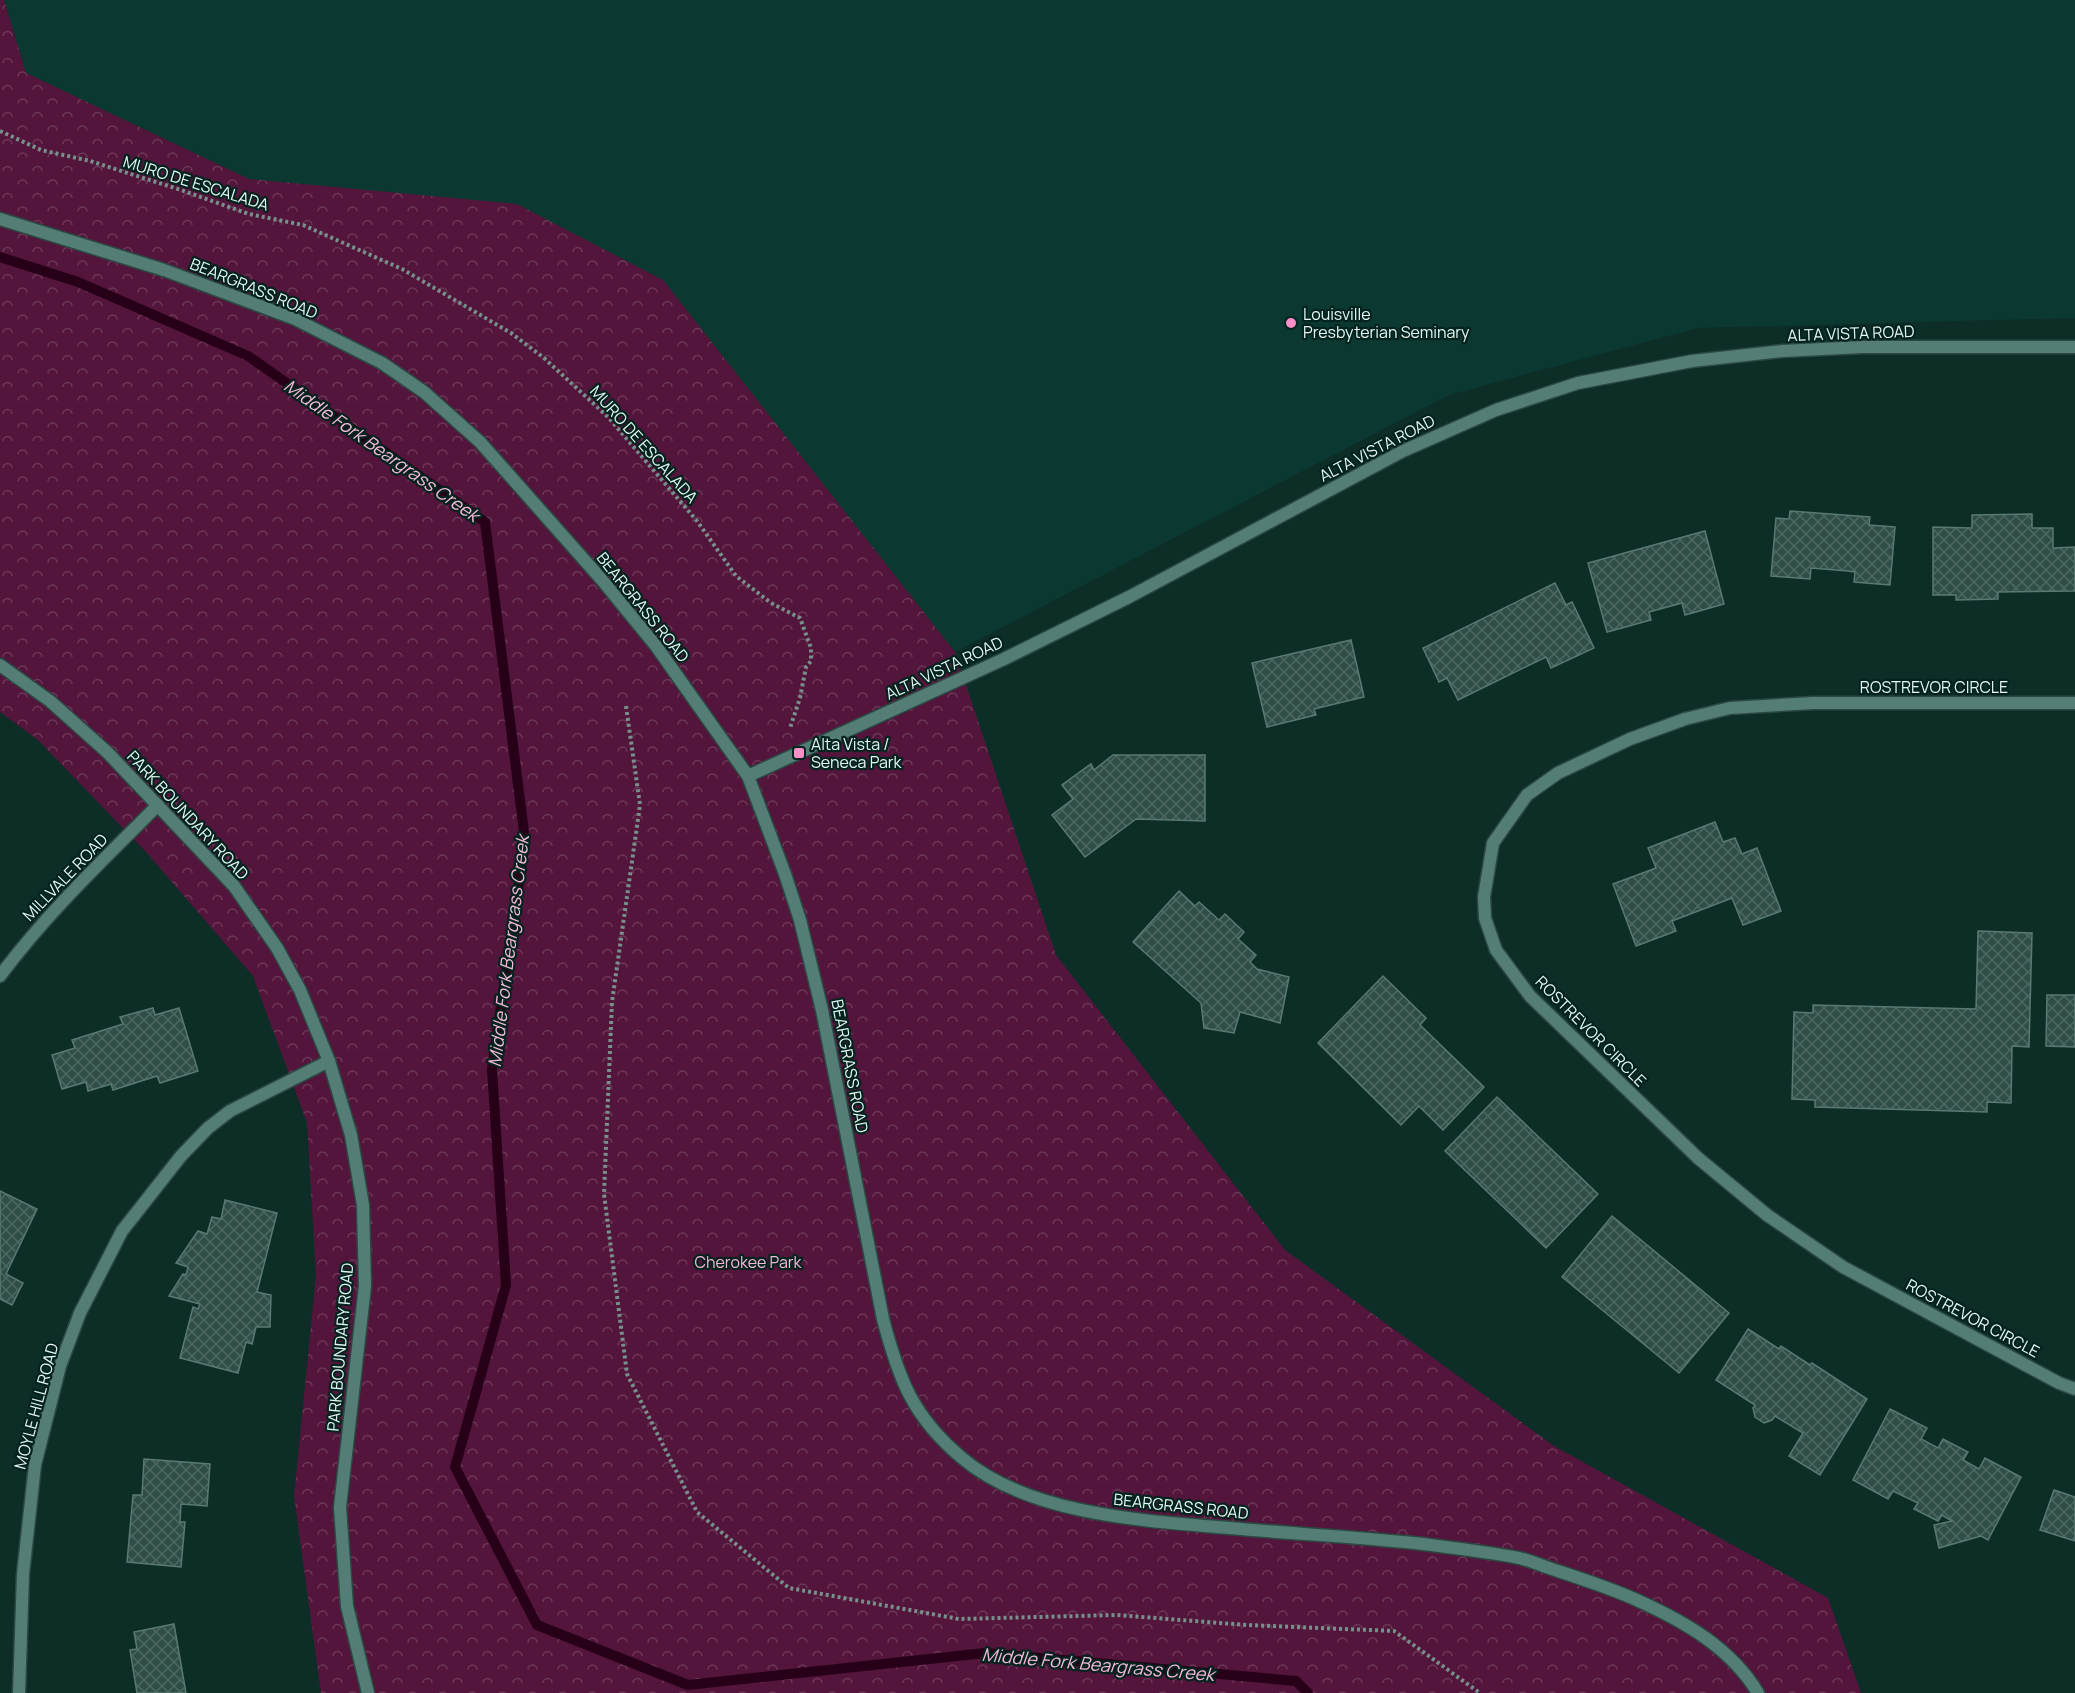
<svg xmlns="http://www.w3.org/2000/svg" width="2075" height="1693" font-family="Manrope,sans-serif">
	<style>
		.built { fill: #0b3831 }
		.park { fill: url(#park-crowns) }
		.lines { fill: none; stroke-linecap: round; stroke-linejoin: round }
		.stream { stroke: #270017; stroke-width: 10 }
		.building { fill: url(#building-cross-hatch); stroke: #597973; stroke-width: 1.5 }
		.street-casing { stroke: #2b4943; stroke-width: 15 }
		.path { stroke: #77908b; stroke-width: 4; stroke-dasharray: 3 3; stroke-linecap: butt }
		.street { stroke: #547d75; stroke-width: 12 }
		.poi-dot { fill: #f98fc9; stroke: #03231e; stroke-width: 2 }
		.labels { text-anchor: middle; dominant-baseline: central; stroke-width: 4.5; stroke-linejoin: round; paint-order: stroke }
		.street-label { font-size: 16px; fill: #e5f6f2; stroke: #03231e }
		.poi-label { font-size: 16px; fill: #e5f6f2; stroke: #03231e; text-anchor: start }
		.park-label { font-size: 16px; fill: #f5b8d7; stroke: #03231e }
		.water-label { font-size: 18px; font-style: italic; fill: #f7b9d9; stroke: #03231e }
	</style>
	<defs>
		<pattern id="park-crowns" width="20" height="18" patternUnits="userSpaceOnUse" patternTransform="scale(1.5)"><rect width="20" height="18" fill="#53153b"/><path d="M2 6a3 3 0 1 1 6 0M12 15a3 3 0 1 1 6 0" fill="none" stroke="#6c3858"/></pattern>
		<pattern id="building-cross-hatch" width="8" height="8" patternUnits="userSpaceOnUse" patternTransform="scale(1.5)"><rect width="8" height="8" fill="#2f4e48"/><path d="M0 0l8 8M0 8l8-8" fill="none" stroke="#4d6863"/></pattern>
	</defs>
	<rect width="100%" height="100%" fill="#0d2d27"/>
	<polygon class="built" points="4,0 2075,0 2075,318 1698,328 1449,395 955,652 896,578 249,179 26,73"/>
	<polygon class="park" points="0,0 4,0 26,73 249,179 517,204 663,280 955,652 1056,955 1285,1250 1554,1446 1828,1598 1861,1693 321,1693 294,1496 316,1275 307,1123 253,976 146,852 38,740 0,712"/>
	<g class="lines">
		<polyline class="stream" points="0,257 78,282 248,356 485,522 525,840 492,1069 506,1285 455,1467 537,1625 688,1685 985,1653 1296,1681 1308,1693"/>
	</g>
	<g class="building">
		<polygon points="1790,511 1870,517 1869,525 1895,527 1890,585 1854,582 1855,572 1848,571 1811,568 1810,579 1771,576 1776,518 1789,519"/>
		<polygon points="2032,514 2032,528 2053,528 2053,548 2075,547 2075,591 1998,592 1998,599 1956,600 1956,595 1933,595 1933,527 1972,528 1972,515"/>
		<polygon points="1705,531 1724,604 1685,615 1682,603 1649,612 1651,620 1607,632 1588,563"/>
		<polygon points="1555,583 1566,605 1572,602 1594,648 1551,668 1546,657 1458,700 1447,678 1439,682 1423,648"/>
		<polygon points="1351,640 1364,697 1314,709 1316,715 1267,727 1252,663"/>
		<polygon points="1113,755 1205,755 1205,821 1136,819 1085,857 1052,815 1073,799 1062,785 1091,764 1094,770"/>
		<polygon points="1715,822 1723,842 1735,838 1742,854 1757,848 1781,911 1743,925 1732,898 1672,921 1676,931 1636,946 1613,884 1656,868 1648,848"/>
		<polygon points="1179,891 1195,906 1199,902 1219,920 1225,914 1244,932 1238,939 1256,955 1250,962 1257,969 1289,977 1280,1023 1240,1012 1234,1033 1204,1028 1201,1003 1133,942"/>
		<polygon points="1978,931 2032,933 2029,1047 2012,1046 2011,1103 1987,1102 1987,1112 1815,1107 1815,1100 1792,1099 1794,1012 1813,1013 1813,1005 1976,1009"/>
		<polygon points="1383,976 1426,1018 1420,1025 1484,1087 1443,1130 1419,1106 1401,1125 1318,1043"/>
		<polygon points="2047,995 2075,995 2075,1047 2046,1046"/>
		<polygon points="153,1008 155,1015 179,1008 198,1071 160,1083 157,1076 113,1090 111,1084 88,1091 86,1082 62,1089 52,1055 75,1048 72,1040 123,1024 120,1017"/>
		<polygon points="1497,1097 1598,1194 1546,1248 1445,1151"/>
		<polygon points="0,1191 37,1209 6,1274 23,1283 12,1305 0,1299"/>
		<polygon points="225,1200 277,1213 257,1292 271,1295 270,1327 256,1327 252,1344 246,1342 238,1373 180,1358 193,1307 198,1309 200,1304 169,1296 183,1274 186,1275 188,1267 176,1263 198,1231 207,1234 212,1217 221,1219"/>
		<polygon points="1612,1216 1729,1313 1679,1373 1562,1277"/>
		<polygon points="1748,1329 1779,1349 1781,1346 1810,1365 1812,1363 1867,1399 1820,1475 1789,1456 1803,1433 1775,1416 1772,1420 1764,1423 1755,1417 1753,1408 1755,1405 1716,1380"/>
		<polygon points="1890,1409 1927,1428 1921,1439 1938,1448 1943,1439 1968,1452 1963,1460 1979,1469 1985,1458 2021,1477 1988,1540 1981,1536 1939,1548 1934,1525 1952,1521 1942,1515 1938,1521 1914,1509 1918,1503 1893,1491 1888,1499 1853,1480"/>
		<polygon points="144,1459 210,1464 207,1506 181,1504 180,1522 185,1522 181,1567 127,1562 133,1495 142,1495"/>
		<polygon points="2054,1490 2075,1497 2075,1541 2040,1530"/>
		<polygon points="174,1624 186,1693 137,1693 130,1650 137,1649 134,1632"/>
	</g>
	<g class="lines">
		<defs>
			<g id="street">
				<path d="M0,219L164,270L295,319L382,363L424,392L480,442L602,580L656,646L748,776L785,874L800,920L822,1010L883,1319C899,1380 913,1417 962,1458C1029,1515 1146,1521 1230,1528C1294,1534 1359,1537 1423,1544C1455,1548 1488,1552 1519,1558C1532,1561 1545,1567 1558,1571C1585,1580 1613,1589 1639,1601C1685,1622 1731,1648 1758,1693"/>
				<polyline points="0,665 50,701 107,752 234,886 277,948 300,990 329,1061 351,1135 363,1205 365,1286 340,1507 347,1606 368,1693"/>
				<polyline points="2075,703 1813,703 1730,708 1685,719 1630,739 1558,773 1527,795 1493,843 1484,897 1485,918 1496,950 1530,996 1698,1158 1767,1215 1843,1267 2059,1383 2075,1389"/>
				<polyline points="748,776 1004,659 1129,597 1403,451 1496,410 1578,383 1692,361 1783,351 1862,347 2075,347"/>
				<path d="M0,976C47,913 103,860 158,805"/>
				<polyline points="19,1693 23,1574 35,1465 60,1366 80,1313 122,1231 181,1156 208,1128 230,1111 329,1061"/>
			</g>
		</defs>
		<use href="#street" class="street-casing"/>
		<g class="path">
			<polyline points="0,131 41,150 90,161 181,190 249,214 303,225 402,269 511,333 544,358 608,417 697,521 736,576 771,603 800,618 811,648 811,661 806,667 800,698 790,728"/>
			<polyline points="626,706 640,805 612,1002 604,1194 627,1374 697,1512 789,1588 959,1619 1117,1615 1246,1625 1394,1631 1480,1693"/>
		</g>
		<use href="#street" class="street"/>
	</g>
	<g class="poi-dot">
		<circle cx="1291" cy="323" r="6"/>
		<rect x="793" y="747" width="12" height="12" rx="3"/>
	</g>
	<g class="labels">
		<g class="street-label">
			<text transform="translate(196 183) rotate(17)">MURO DE ESCALADA</text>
			<text transform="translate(254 288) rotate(22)">BEARGRASS ROAD</text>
			<text transform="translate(1851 333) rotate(-2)">ALTA VISTA ROAD</text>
			<text transform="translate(644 444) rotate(48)">MURO DE ESCALADA</text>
			<text transform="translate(1377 448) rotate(-27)">ALTA VISTA ROAD</text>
			<text transform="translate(643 607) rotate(51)">BEARGRASS ROAD</text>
			<text transform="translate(944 668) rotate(-25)">ALTA VISTA ROAD</text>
			<text x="1934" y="687">ROSTREVOR CIRCLE</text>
			<text transform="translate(188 815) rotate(47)">PARK BOUNDARY ROAD</text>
			<text transform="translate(65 877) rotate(-46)">MILLVALE ROAD</text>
			<text transform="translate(1591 1031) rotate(45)">ROSTREVOR CIRCLE</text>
			<text transform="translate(850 1066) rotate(79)">BEARGRASS ROAD</text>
			<text transform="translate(1973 1318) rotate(28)">ROSTREVOR CIRCLE</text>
			<text transform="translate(340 1347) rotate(-85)">PARK BOUNDARY ROAD</text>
			<text transform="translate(36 1406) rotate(-75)">MOYLE HILL ROAD</text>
			<text transform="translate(1181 1506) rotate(6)">BEARGRASS ROAD</text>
		</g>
		<g class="poi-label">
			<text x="1303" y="314">Louisville<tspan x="1303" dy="18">Presbyterian Seminary</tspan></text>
			<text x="811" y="744">Alta Vista /<tspan x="811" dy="18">Seneca Park</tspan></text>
		</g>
		<g class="park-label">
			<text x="748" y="1262">Cherokee Park</text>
		</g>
		<g class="water-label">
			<text transform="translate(382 450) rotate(35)">Middle Fork Beargrass Creek</text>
			<text transform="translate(508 951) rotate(-83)">Middle Fork Beargrass Creek</text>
			<text transform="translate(1098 1664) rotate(5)">Middle Fork Beargrass Creek</text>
		</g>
	</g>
</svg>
